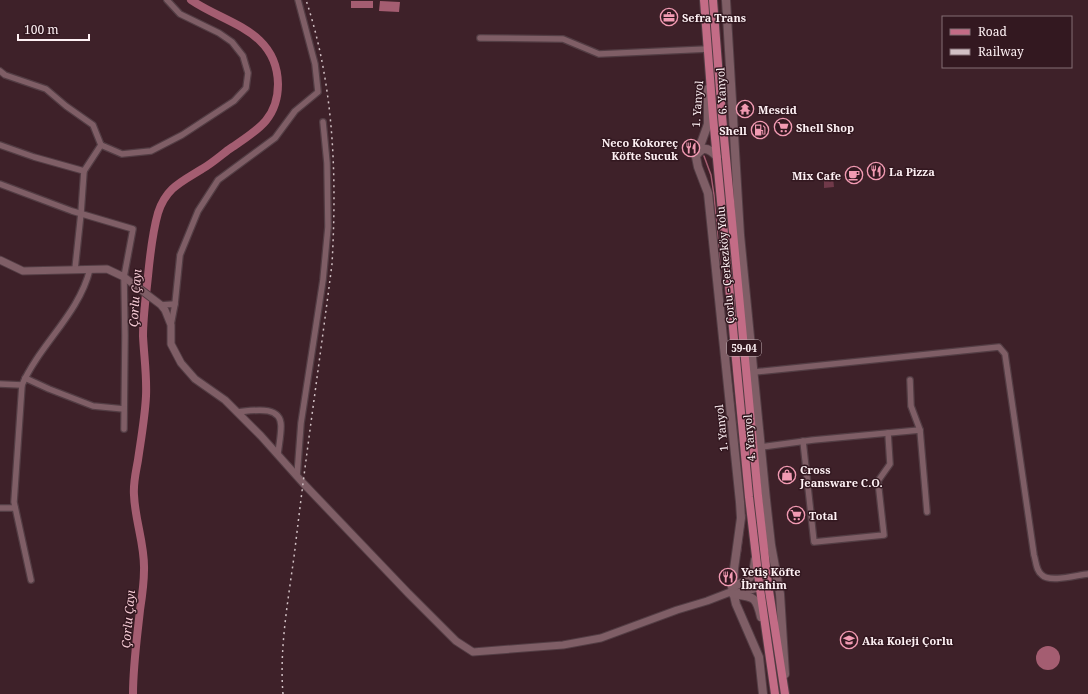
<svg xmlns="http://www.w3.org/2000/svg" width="1088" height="694" font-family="'Noto Serif',serif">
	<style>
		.green { fill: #703949 }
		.water { fill: #a45d71 }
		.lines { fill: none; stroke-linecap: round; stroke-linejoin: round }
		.stream { stroke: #a45d71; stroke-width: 1.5 }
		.river { stroke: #a45d71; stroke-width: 8 }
		.minor-casing { stroke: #533d44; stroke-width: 8 }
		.tertiary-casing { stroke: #533d44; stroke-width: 9 }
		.secondary-casing { stroke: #533d44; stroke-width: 10 }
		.primary-casing { stroke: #533d44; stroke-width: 10 }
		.minor { stroke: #7f5e66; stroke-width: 5.5 }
		.tertiary { stroke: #7f5e66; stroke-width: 7 }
		.secondary { stroke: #7f5e66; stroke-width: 8 }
		.primary { stroke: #c36c86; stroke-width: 8 }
		.rail { stroke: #d1c0c4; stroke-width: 1.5; stroke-dasharray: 2 4; stroke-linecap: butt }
		.labels { text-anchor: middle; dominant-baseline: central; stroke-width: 3; stroke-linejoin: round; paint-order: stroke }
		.shield { fill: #331820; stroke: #c1b0b4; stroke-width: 1 }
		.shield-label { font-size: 10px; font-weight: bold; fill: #fef1f4 }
		.poi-label { font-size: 11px; font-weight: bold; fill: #fef1f4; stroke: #331820; text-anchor: start }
		.street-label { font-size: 11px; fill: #fef1f4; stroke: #331820 }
		.water-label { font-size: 12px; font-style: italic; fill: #f4c9d3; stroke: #331820 }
	</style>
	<rect width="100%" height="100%" fill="#3e2129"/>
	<polygon class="green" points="824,177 833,177 834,187 824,188"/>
	<g class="water">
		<rect x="351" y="1" width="22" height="7"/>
		<polygon points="380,1 400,2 399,12 379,11"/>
		<circle cx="1048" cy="658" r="12"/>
	</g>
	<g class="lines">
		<g class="stream">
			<polyline points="704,156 711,175 714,195 722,289"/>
			<polyline points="731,380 738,444"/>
			<polyline points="740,555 745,515"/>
		</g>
		<path class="river" d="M133,694C133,666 137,638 140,610C142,597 144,584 144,570C145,545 135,521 134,495C133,483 136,472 138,460C141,439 145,417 146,396C147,376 144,356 143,336C143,316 146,296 148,276C150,255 152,234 158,213C166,188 181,182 202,169C211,164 219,157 228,150C254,132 278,121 278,84C277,30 226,24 191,0"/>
		<defs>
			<g id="minor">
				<polyline points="480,38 563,39 599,54 708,49"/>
				<polyline points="0,71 5,75 46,89 66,106 93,125 101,145 84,171 81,213 75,269"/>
				<polyline points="0,145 34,157 84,171"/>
				<polyline points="101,145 122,154 151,151 182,135 234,101 246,88 248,73 243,56 232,42 219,33 180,14 167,0"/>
				<polyline points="0,184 72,211 133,229 124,277 125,336 124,429"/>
				<polyline points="175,304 180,255 198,211 218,180 275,138 295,111 318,92 315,64 298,0"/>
				<polyline points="161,305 175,304 171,325"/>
				<path d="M754,372L999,347L1005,354L1034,555C1036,561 1036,571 1042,575C1050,583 1077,575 1088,574"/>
				<polyline points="25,378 49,389 93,406 124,409"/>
				<polyline points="910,380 911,406 920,430 927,512"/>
				<polyline points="0,384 22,385"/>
				<path d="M237,412C251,411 281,404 281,426C281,435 279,445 278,454"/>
				<polyline points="803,441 814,542 884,535 878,481 890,464 888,433"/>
				<polyline points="761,447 813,440 920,430"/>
				<polyline points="297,476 301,423 323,280 328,227 327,163 323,122"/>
				<polyline points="0,508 15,508"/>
				<path d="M31,580L14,502L22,385C40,344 79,314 90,269"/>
			</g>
			<polyline id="tertiary" points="0,260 23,271 107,269 124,277 161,305 165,310 171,325 171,344 181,363 195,379 225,400 261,436 303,483 408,593 456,641 473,652 563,645 601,638 677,610 707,601 733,591"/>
			<g id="secondary">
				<polyline points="726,0 740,235 766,500 771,545 780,594 785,674"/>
				<polyline points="708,89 708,124 696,157 698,167 708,193 740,502 741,518 734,569 733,591 736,604 759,657 763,694"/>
				<path d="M697,154L703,149C709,148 713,152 717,157"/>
				<path d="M732,587C750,580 753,579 755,560"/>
				<polyline points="738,593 760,587"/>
				<path d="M733,594C754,597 756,596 761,617"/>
			</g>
			<g id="primary">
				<polyline points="704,0 713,117 749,497 759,582 775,694"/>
				<polyline points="713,0 722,116 758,496 768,584 785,694"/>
			</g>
		</defs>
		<use href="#minor" class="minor-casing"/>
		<use href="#tertiary" class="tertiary-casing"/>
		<use href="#secondary" class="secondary-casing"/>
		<use href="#primary" class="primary-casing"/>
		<use href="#minor" class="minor"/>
		<use href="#tertiary" class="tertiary"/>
		<use href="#secondary" class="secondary"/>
		<use href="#primary" class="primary"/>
		<path class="rail" d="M283,694C279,647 289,596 295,549C306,454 320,359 332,264C337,175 334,85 306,0"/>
	</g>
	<defs>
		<symbol id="office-ring" viewBox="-11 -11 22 22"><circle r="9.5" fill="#331820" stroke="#f19ab2" stroke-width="1.5"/><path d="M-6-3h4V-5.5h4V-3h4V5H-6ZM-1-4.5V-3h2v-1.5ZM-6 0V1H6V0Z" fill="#f19ab2"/></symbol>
		<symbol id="temple-ring" viewBox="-11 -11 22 22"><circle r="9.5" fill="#331820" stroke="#f19ab2" stroke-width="1.5"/><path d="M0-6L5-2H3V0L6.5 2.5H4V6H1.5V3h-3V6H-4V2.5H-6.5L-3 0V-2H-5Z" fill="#f19ab2"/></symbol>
		<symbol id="supermarket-ring" viewBox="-11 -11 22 22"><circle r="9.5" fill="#331820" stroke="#f19ab2" stroke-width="1.5"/><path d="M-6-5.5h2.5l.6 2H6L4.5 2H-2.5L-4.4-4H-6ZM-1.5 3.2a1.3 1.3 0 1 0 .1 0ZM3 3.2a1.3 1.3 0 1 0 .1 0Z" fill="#f19ab2"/></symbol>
		<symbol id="fuel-ring" viewBox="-11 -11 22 22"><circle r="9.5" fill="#331820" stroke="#f19ab2" stroke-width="1.5"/><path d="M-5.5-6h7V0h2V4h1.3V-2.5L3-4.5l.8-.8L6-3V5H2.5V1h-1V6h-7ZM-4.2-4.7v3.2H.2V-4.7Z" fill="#f19ab2"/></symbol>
		<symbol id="restaurant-ring" viewBox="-11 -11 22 22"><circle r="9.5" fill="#331820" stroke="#f19ab2" stroke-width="1.5"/><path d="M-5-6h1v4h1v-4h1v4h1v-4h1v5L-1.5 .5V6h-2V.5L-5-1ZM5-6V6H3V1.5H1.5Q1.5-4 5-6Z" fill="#f19ab2"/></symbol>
		<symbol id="cafe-ring" viewBox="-11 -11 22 22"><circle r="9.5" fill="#331820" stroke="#f19ab2" stroke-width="1.5"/><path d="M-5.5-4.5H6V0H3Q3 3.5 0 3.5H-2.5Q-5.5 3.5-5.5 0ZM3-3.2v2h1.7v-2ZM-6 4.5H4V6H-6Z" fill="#f19ab2"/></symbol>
		<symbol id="shop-ring" viewBox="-11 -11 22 22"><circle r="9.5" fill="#331820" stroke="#f19ab2" stroke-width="1.5"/><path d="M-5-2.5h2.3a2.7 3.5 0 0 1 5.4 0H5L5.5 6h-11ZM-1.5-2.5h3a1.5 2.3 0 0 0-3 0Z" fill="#f19ab2"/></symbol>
		<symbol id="school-ring" viewBox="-11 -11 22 22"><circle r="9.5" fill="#331820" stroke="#f19ab2" stroke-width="1.5"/><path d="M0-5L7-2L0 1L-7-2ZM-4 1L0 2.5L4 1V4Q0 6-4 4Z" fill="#f19ab2"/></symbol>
	</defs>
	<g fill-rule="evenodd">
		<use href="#office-ring" x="659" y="7" width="20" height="20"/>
		<use href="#temple-ring" x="735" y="99" width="20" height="20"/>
		<use href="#supermarket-ring" x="773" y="117" width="20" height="20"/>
		<use href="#fuel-ring" x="750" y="120" width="20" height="20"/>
		<use href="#restaurant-ring" x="681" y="138" width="20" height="20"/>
		<use href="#restaurant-ring" x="866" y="161" width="20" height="20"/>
		<use href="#cafe-ring" x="844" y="165" width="20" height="20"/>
		<use href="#shop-ring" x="777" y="465" width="20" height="20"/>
		<use href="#supermarket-ring" x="786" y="505" width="20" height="20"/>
		<use href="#restaurant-ring" x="718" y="567" width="20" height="20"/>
		<use href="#school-ring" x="839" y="630" width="20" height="20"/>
	</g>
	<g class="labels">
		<rect class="shield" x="727" y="340" width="34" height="16" rx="3"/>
		<g class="shield-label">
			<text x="744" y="348">59-04</text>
		</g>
		<g class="poi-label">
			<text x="682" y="17">Sefra Trans</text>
			<text x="758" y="109">Mescid</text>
			<text x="796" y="127">Shell Shop</text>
			<text x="747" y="130" text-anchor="end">Shell</text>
			<text x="678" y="142" text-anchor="end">Neco Kokoreç<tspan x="678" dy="13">Köfte Sucuk</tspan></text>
			<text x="889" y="171">La Pizza</text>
			<text x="841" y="175" text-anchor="end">Mix Cafe</text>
			<text x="800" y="469">Cross<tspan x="800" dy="13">Jeansware C.O.</tspan></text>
			<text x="809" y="515">Total</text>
			<text x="741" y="571">Yetiş Köfte<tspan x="741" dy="13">İbrahim</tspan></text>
			<text x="862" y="640">Aka Koleji Çorlu</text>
		</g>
		<g class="street-label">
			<text transform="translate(721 91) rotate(-93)">6. Yanyol</text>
			<text transform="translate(697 104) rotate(-86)">1. Yanyol</text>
			<text transform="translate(725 265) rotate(-95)">Çorlu - Çerkezköy Yolu</text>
			<text transform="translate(721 428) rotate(-96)">1. Yanyol</text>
			<text transform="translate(749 438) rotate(-95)">4. Yanyol</text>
		</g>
		<g class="water-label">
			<text transform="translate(135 298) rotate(-86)">Çorlu Çayı</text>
			<text transform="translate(128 619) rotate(-85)">Çorlu Çayı</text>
		</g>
	</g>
	<rect x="942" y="16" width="130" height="52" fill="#331820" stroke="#846f75"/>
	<rect x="950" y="29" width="20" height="6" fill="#c36c86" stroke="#846f75"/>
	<text x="978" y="36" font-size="12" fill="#fef1f4">Road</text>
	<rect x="950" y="49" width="20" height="6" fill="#d1c0c4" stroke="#846f75"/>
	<text x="978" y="56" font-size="12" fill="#fef1f4">Railway</text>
	<path d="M18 34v6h71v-6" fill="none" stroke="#fef1f4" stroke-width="2"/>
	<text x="24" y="34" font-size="12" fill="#fef1f4" stroke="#331820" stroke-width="3" paint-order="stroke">100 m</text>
</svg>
